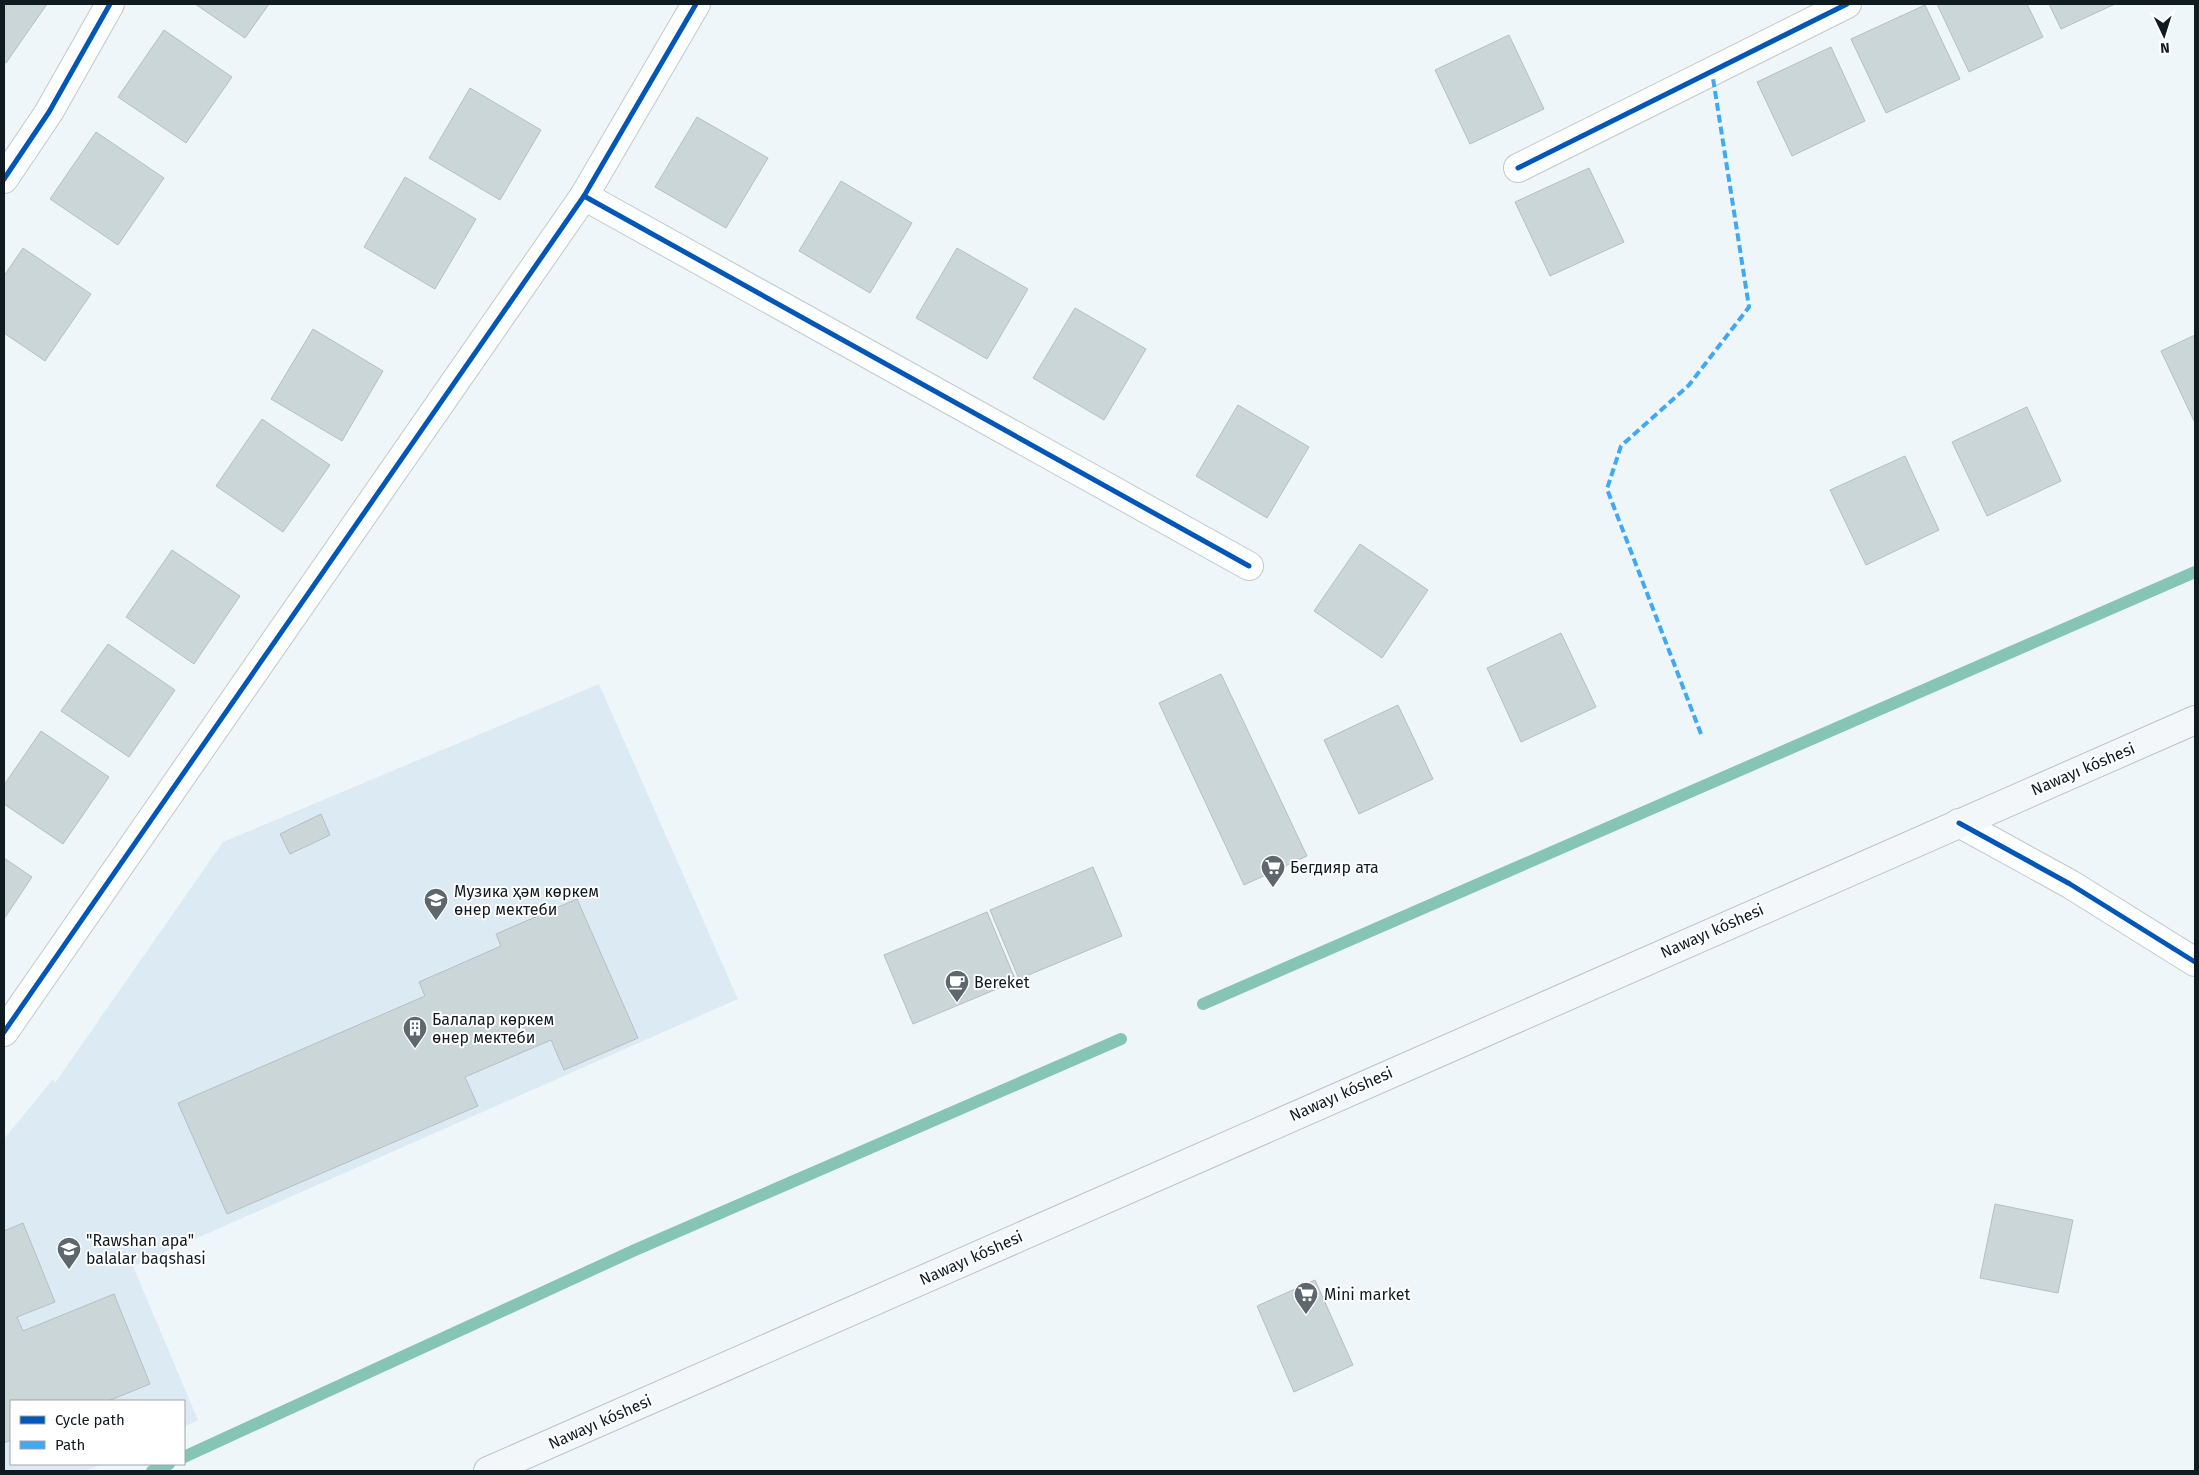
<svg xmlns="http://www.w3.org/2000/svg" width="2199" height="1475" font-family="'Fira Sans',sans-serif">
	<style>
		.built { fill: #dceaf4 }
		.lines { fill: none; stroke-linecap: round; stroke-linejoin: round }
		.stream { stroke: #86c4b6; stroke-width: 12 }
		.building { fill: #cbd6d8; stroke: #b5bfc2 }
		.minor-casing { stroke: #c0c9ce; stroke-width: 30 }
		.major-casing { stroke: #bcc2c9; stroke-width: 30 }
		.minor { stroke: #fdfefe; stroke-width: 28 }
		.major { stroke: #f4f7fa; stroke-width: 28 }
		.quiet { stroke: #3fa9f5; stroke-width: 4; stroke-dasharray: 8 4; stroke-linecap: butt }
		.cycleway-casing { stroke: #fff; stroke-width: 8 }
		.cycleway { stroke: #0057b8; stroke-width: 5 }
		.labels { text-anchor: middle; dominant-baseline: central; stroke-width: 4; stroke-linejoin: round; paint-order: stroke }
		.street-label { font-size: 16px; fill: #101a21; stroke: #fff }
		.poi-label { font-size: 16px; fill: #101a21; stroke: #fff; text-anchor: start }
	</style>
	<rect width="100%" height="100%" fill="#eff6fa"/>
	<polygon class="built" points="599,684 738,999 134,1266 122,1240 198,1420 184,1427 184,1401 11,1401 11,1464 102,1464 85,1471 4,1471 4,1139 53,1079 55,1083 223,842"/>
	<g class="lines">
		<g class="stream">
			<polyline points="1203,1004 2195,572"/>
			<polyline points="184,1457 635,1250 1121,1039"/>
			<polyline points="152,1471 169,1464"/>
		</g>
	</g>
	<g class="building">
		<polygon points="4,4 47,4 6,63 4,62"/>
		<polygon points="195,4 269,4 245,38"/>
		<polygon points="1937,4 2027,4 2043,37 1969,72"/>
		<polygon points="2049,4 2115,4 2061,29"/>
		<polygon points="1925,5 1960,79 1886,113 1851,39"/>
		<polygon points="164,30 232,77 186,143 118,97"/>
		<polygon points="1509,35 1544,109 1470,144 1435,70"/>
		<polygon points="1831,47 1865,121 1792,156 1757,82"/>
		<polygon points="470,88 541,130 500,200 429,158"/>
		<polygon points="697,117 768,158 726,228 655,187"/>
		<polygon points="96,132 164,178 118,245 50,199"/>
		<polygon points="1589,168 1624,242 1550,276 1515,202"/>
		<polygon points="405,177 476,219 435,289 364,247"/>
		<polygon points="841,181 912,223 870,293 799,251"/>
		<polygon points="23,248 91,294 45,361 4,333 4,276"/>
		<polygon points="957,248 1028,289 987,359 916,318"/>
		<polygon points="1075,308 1146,349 1104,420 1033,378"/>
		<polygon points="313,329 383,371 342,441 271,399"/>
		<polygon points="2195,335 2195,423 2161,351"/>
		<polygon points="1238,405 1309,447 1267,518 1196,476"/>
		<polygon points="2027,407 2061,481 1987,516 1952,442"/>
		<polygon points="262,419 330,465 283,532 216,486"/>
		<polygon points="1905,456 1939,530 1866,565 1830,490"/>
		<polygon points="1360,544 1428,590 1382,658 1314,611"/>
		<polygon points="172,550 240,596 194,664 126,617"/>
		<polygon points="1561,633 1596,707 1521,742 1487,668"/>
		<polygon points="108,644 175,690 129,757 61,711"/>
		<polygon points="1221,674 1307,856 1244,885 1159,703"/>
		<polygon points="1398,705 1433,779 1359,814 1324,740"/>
		<polygon points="41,731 109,777 63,844 4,804 4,785"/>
		<polygon points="321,814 330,835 290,854 280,834"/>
		<polygon points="4,858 32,877 4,919"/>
		<polygon points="1093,867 1122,936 1019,979 990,910"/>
		<polygon points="577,899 638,1038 564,1070 551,1040 465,1077 478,1106 227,1214 178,1103 425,996 419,982 501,946 496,934"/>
		<polygon points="987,912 1016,981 913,1024 884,955"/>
		<polygon points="1995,1204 2073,1220 2058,1293 1980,1278"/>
		<polygon points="23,1223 55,1302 17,1317 23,1331 114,1294 150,1384 108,1401 11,1401 11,1440 4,1443 4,1231"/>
		<polygon points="1315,1280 1353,1365 1294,1392 1257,1306"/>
	</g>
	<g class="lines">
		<defs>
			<g id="minor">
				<polyline points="1518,168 1847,4"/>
				<polyline points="4,179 49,112 110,4"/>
				<polyline points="584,196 1249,566"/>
				<polyline points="1959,823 2070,884 2195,962"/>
				<polyline points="4,1032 584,196 696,4"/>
			</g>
			<polyline id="major" points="488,1471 2195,720"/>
		</defs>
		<use href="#minor" class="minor-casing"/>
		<use href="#major" class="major-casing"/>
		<use href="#minor" class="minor"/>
		<use href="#major" class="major"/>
		<polyline class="quiet" points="1701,734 1607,489 1621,446 1689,385 1749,307 1712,72"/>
		<defs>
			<g id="cycleway">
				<polyline points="1518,168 1847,4"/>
				<polyline points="4,179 49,112 110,4"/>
				<polyline points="584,196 1249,566"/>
				<polyline points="1959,823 2070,884 2195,962"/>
				<polyline points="4,1032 584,196 696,4"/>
			</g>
		</defs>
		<use href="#cycleway" class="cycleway-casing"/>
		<use href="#cycleway" class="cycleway"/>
	</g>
	<defs>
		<symbol id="supermarket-pin" viewBox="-11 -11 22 30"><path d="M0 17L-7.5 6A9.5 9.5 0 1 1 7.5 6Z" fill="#5e676d" stroke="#fff"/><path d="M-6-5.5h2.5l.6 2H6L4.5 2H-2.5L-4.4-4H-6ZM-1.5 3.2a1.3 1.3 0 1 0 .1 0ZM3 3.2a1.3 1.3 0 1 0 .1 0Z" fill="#fff"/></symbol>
		<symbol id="school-pin" viewBox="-11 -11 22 30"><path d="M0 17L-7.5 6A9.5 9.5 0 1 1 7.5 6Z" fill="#5e676d" stroke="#fff"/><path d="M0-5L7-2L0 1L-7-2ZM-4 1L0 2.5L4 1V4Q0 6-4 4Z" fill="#fff"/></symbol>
		<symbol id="cafe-pin" viewBox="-11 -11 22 30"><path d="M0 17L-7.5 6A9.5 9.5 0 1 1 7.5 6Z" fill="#5e676d" stroke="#fff"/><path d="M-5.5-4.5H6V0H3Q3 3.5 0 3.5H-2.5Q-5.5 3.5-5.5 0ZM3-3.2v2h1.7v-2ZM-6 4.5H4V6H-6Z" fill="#fff"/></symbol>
		<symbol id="building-pin" viewBox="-11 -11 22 30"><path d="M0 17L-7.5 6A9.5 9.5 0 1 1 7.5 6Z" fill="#5e676d" stroke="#fff"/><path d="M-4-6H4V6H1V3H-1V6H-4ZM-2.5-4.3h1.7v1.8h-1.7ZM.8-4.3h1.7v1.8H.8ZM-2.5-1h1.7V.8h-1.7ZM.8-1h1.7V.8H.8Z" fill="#fff"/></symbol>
	</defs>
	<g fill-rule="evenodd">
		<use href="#supermarket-pin" x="1259" y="853" width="28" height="38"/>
		<use href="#school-pin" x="422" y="886" width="28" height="38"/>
		<use href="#cafe-pin" x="943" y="968" width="28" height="38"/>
		<use href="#building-pin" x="401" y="1014" width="28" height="38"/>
		<use href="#school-pin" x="55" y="1235" width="28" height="38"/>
		<use href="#supermarket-pin" x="1292" y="1280" width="28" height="38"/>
	</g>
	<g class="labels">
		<g class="street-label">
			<text transform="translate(2083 769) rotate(-23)">Nawayı kóshesi</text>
			<text transform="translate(1712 931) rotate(-24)">Nawayı kóshesi</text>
			<text transform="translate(1341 1094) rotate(-24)">Nawayı kóshesi</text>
			<text transform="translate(971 1258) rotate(-24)">Nawayı kóshesi</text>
			<text transform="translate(600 1422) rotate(-24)">Nawayı kóshesi</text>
		</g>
		<g class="poi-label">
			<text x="1290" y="867">Бегдияр ата</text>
			<text x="454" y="891">Музика ҳәм көркем<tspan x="454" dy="18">өнер мектеби</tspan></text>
			<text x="974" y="982">Bereket</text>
			<text x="432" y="1019">Балалар көркем<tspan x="432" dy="18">өнер мектеби</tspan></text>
			<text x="86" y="1240">"Rawshan apa"<tspan x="86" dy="18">balalar baqshasi</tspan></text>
			<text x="1324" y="1294">Mini market</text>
		</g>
	</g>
	<rect width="2199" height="1475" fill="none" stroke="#101a21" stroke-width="10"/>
	<rect x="10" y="1400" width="175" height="65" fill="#ffffff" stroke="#9fa3a6"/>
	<rect x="20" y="1416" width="25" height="8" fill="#0057b8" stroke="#9fa3a6"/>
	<text x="55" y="1425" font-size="15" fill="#101a21">Cycle path</text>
	<rect x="20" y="1441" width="25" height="8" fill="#3fa9f5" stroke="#9fa3a6"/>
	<text x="55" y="1450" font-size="15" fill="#101a21">Path</text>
	<g transform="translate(2164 35) rotate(176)" stroke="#ffffff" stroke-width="4" paint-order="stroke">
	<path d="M0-4L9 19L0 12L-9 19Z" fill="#101a21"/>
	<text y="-8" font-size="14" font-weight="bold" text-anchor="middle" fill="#101a21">N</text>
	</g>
</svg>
